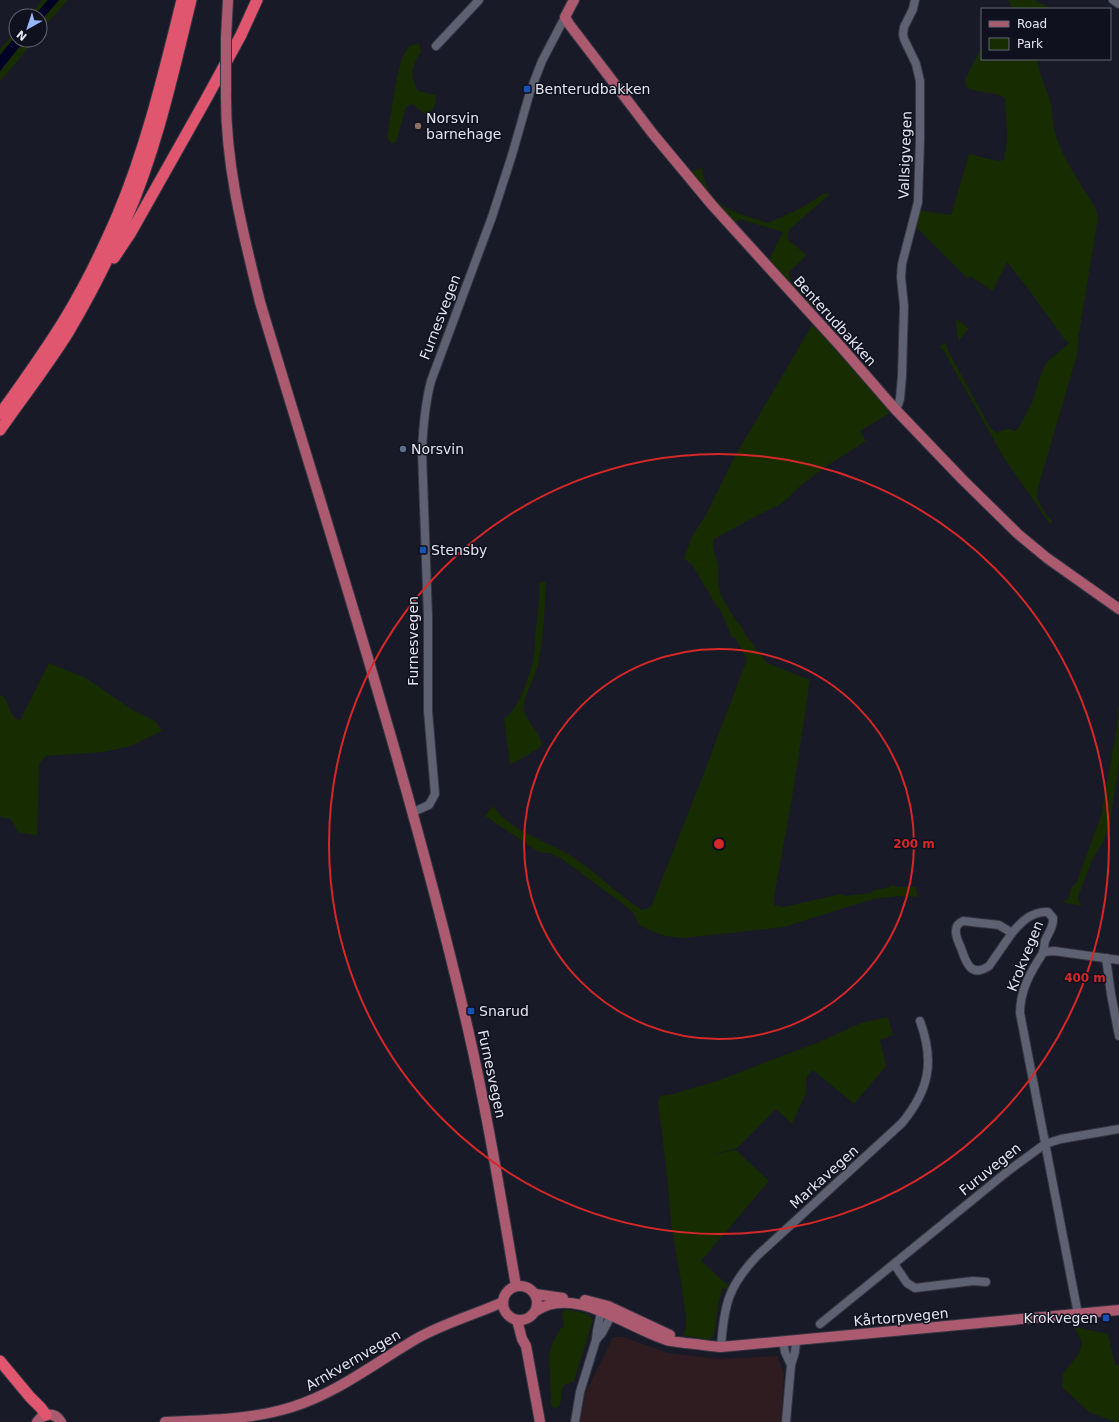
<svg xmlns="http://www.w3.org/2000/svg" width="1119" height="1422" font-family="'DejaVu Sans',sans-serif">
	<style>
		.commercial { fill: #2f1c21 }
		.green { fill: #172c00 }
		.water { fill: #000125 }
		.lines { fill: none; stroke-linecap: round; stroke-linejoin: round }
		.minor-casing { stroke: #353641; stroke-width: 10 }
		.major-casing { stroke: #353641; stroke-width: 12 }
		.highway-casing { stroke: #353641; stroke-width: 13 }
		.minor { stroke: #5d6172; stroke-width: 8 }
		.major { stroke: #ab5a70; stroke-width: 10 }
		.highway { stroke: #df566e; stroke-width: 11 }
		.major-bridge-casing { stroke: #353641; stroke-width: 12; stroke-linecap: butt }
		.major-bridge { stroke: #ab5a70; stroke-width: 10 }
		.ring { fill: none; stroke: #d62828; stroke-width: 2 }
		.transit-dot { fill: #1a4fb4; stroke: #0f111e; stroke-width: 1.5 }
		.education-dot { fill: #8d6e63; stroke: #0f111e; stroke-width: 1.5 }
		.service-dot { fill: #5c6f8a; stroke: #0f111e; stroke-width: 1.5 }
		.labels { text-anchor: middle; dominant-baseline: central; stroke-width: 3; stroke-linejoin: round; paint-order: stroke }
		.poi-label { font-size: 14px; fill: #e4e6f0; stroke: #0f111e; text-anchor: start }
		.street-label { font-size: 14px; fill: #e4e6f0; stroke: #0f111e }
		.centre { fill: #d62828; stroke: #0f111e; stroke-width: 2 }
		.ring-label { font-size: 12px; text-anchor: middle; font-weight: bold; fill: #d62828; stroke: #0f111e; stroke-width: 3; stroke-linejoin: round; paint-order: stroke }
	</style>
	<rect width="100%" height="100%" fill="#181a28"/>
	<polygon class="commercial" points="613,1337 623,1337 668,1353 718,1359 778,1356 784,1376 781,1422 580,1422 585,1394"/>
	<g class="green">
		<polygon points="42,0 68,0 40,31 40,16 29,16"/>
		<polygon points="1008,0 1034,0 1050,8 1013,9"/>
		<polygon points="16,31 16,40 34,40 16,63 0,81 0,49"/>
		<path d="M419,43L421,52C412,67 409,74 418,91L436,95C437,104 434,111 425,114L412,104L406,107L396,142L392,144L387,138L397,76L402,58L409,46Z"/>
		<path d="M982,48V59H1037C1039,74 1045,86 1050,100C1053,111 1052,123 1055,133C1064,162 1081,183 1096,209L1098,218L1078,340L1077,355L1038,488L1037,498L1045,513L1053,522L1050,524L1004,458L951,364L944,351L939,347L946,343L948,351L991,429L997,433C1004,430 1007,427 1015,431L1018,429L1032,403L1042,371L1047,362L1069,343L1065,340L1029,290L1007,262L993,291L970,276L968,279L914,225L917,210L951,215L969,154L998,161L1004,160L1007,138L1005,98C993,90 977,94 966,87L965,80L980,50Z"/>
		<path d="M702,168C707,208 735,212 768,223L799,209L823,194L827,193L829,195L791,228L788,233V240L807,255L789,272L791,282L814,307L811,310L767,263L783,232L739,219L733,226L689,172Z"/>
		<polygon points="956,319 969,328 959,341 957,334"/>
		<path d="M812,325L824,337L888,409V414L860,431L866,441L825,467L799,487L786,500L777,506L762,513L714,539C711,548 716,555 718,564C719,569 717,575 718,580C718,587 720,593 723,599L735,619L743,629L745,634L767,663L810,680L792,799L774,897V905L784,907L841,894L846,896L871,893C875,889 878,889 883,889C886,889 890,886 892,885L898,887H915L918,897L898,896L873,899L784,927L683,938L665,936L649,930L638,924L635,915L628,908L562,859L550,853L539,852L485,816L493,806C512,833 550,841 576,859C599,875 619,895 642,910L651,907L702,778L747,659L735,638L732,637L720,609L717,607L691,563H689L684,558L692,536L706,515L735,456Z"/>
		<path d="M539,582H546C545,610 543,639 538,665C535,678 524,695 524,706C523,719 540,731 542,744L539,748L510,765L504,719C518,710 530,676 533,659C535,649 535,639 536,628C538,613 540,598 539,582Z"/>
		<polygon points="49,663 86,678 131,709 155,721 162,731 131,746 103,752 46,756 39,764 37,836 18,832 11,819 3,818 0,816 0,695 4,697 14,718 20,720"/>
		<polygon points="1118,706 1119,707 1119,763 1109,829 1102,844 1092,860 1078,897 1078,900 1082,906 1061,902 1068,900 1071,888 1076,883 1101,816 1115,738 1118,716"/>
		<polygon points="888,1017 893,1035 880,1040 886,1066 854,1104 813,1070 806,1078 806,1093 792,1124 776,1109 736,1149 704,1156 736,1150 769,1181 701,1261 730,1287 727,1290 723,1287 718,1305 715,1331 712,1338 709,1340 683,1335 686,1328 686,1318 680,1275 671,1224 668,1184 658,1102 660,1096 673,1094 717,1081 819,1042 861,1023"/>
		<path d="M565,1309L588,1314L593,1320L574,1381C572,1382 568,1383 565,1385C558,1392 565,1404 556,1409L553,1407L551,1405L549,1356L553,1341L561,1328L564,1327L562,1313Z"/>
		<polygon points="1074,1327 1108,1334 1115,1365 1119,1365 1119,1422 1115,1422 1089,1412 1062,1387 1063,1374 1080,1352 1082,1342"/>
	</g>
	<g class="water">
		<polygon points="48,0 59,0 40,22 40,16 34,16"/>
		<polygon points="16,36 16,40 25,40 0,71 0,55"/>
	</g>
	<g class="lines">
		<defs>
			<g id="minor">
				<polyline points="1113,0 1119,4"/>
				<polyline points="436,46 479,0"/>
				<polyline points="895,409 898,405 900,399 902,376 904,306 901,277 902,264 918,202 920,140 920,81 916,64 904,39 903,34 904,27 913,9 915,0"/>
				<path d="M413,812L429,805L435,794L428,711V617L422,452C423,427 425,404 431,381L492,217L512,155L530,92L542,61L565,17"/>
				<path d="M963,921L999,925L1012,933L989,966C971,978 966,963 961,948C959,943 955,936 956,930C956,925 959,923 963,921Z"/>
				<path d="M1012,933C1021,922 1032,911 1048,912L1053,918C1054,927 1048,933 1045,941C1044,945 1044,950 1043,953C1031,971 1020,990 1020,1013L1078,1314"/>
				<polyline points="1043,952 1054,951 1119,960"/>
				<polyline points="1106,958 1111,994 1119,1036"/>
				<polyline points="894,1264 907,1283 915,1288 973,1281 986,1282"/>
				<polyline points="820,1324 1008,1171 1045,1144 1061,1139 1119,1129"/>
				<polyline points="596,1340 602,1333 611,1316"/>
				<polyline points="783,1341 785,1352 791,1365"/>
				<path d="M721,1347C724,1305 728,1286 758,1255L902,1123C929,1090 935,1062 920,1021"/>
				<polyline points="575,1422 580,1392 596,1340 597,1331 601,1312"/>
				<polyline points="786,1422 791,1365 795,1352 796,1340"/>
			</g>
			<g id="major">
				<polyline points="574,0 565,17 569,24 653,134 712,205 842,348 895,409 963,480 1018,534 1047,558 1119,609"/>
				<polyline points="226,38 228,0"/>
				<path d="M226,92C225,164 243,233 260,302C332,542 410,781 467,1025C487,1111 501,1199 516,1286"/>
				<circle cx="520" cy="1303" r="17"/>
				<polyline points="535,1294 563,1298"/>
				<polyline points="585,1300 608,1306 670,1335"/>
				<path d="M536,1311C575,1284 630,1330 670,1341C674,1342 680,1342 685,1343C697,1344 709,1346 721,1347L1119,1310"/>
				<polyline points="517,1320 522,1339 526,1346 540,1422"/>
				<path d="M37,1422C44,1412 55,1412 61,1422"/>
				<path d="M165,1422C207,1420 251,1420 292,1407C337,1393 375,1363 416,1339C444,1323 474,1315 503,1302"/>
			</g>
			<g id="highway">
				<polyline points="114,258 130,234 205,101 241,35 257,0"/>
				<path d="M0,414C23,382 46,350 66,317C86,284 103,249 118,214C147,145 164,72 182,0"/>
				<path d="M0,430C23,397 48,365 69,331C91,294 110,256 127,217C157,148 173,73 191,0"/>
				<polyline points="0,1361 30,1397 41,1408 46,1415"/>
			</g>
		</defs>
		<use href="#minor" class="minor-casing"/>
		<use href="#major" class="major-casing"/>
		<use href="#highway" class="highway-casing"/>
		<use href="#minor" class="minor"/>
		<use href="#major" class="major"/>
		<use href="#highway" class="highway"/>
		<defs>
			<polyline id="major-bridge" points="226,92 226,38"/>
		</defs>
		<use href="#major-bridge" class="major-bridge-casing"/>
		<use href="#major-bridge" class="major-bridge"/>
	</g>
	<g class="ring">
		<circle cx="719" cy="844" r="195"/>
		<circle cx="719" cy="844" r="390"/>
	</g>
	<g class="transit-dot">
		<rect x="523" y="85" width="8" height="8" rx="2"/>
		<rect x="419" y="546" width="8" height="8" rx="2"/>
		<rect x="467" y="1007" width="8" height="8" rx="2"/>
		<rect x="1102" y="1314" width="8" height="8" rx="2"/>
	</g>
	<circle class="education-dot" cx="418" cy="126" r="4"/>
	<circle class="service-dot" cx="403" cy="449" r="4"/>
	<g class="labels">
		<g class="poi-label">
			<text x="535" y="89">Benterudbakken</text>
			<text x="426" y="118">Norsvin<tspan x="426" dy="16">barnehage</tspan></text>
			<text x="411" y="449">Norsvin</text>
			<text x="431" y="550">Stensby</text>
			<text x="479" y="1011">Snarud</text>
			<text x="1098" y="1318" text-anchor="end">Krokvegen</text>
		</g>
		<g class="street-label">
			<text transform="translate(905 155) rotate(-88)">Vallsigvegen</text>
			<text transform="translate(440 317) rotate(-69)">Furnesvegen</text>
			<text transform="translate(835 321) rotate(48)">Benterudbakken</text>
			<text transform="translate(413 641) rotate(-90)">Furnesvegen</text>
			<text transform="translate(1025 956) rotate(-68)">Krokvegen</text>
			<text transform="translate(492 1074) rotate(78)">Furnesvegen</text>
			<text transform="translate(990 1169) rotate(-39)">Furuvegen</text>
			<text transform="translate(824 1177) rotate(-42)">Markavegen</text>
			<text transform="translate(901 1317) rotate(-5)">Kårtorpvegen</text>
			<text transform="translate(353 1360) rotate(-30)">Arnkvernvegen</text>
		</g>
	</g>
	<circle cx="719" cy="844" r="6" class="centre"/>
	<g class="ring-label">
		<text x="914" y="848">200 m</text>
		<text x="1085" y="982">400 m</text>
	</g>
	<rect x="981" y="8" width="130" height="52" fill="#0f111e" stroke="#646672"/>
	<rect x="989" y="21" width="20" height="6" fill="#ab5a70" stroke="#646672"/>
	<text x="1017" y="28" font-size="12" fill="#e4e6f0">Road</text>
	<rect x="989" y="38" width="20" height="12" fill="#172c00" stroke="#646672"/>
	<text x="1017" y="48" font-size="12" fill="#e4e6f0">Park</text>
	<g transform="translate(28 28) rotate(219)"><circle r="19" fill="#0f111e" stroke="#646672"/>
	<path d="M0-3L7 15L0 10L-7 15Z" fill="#97b6fd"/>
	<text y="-6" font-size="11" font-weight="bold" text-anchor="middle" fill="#e4e6f0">N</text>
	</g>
</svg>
